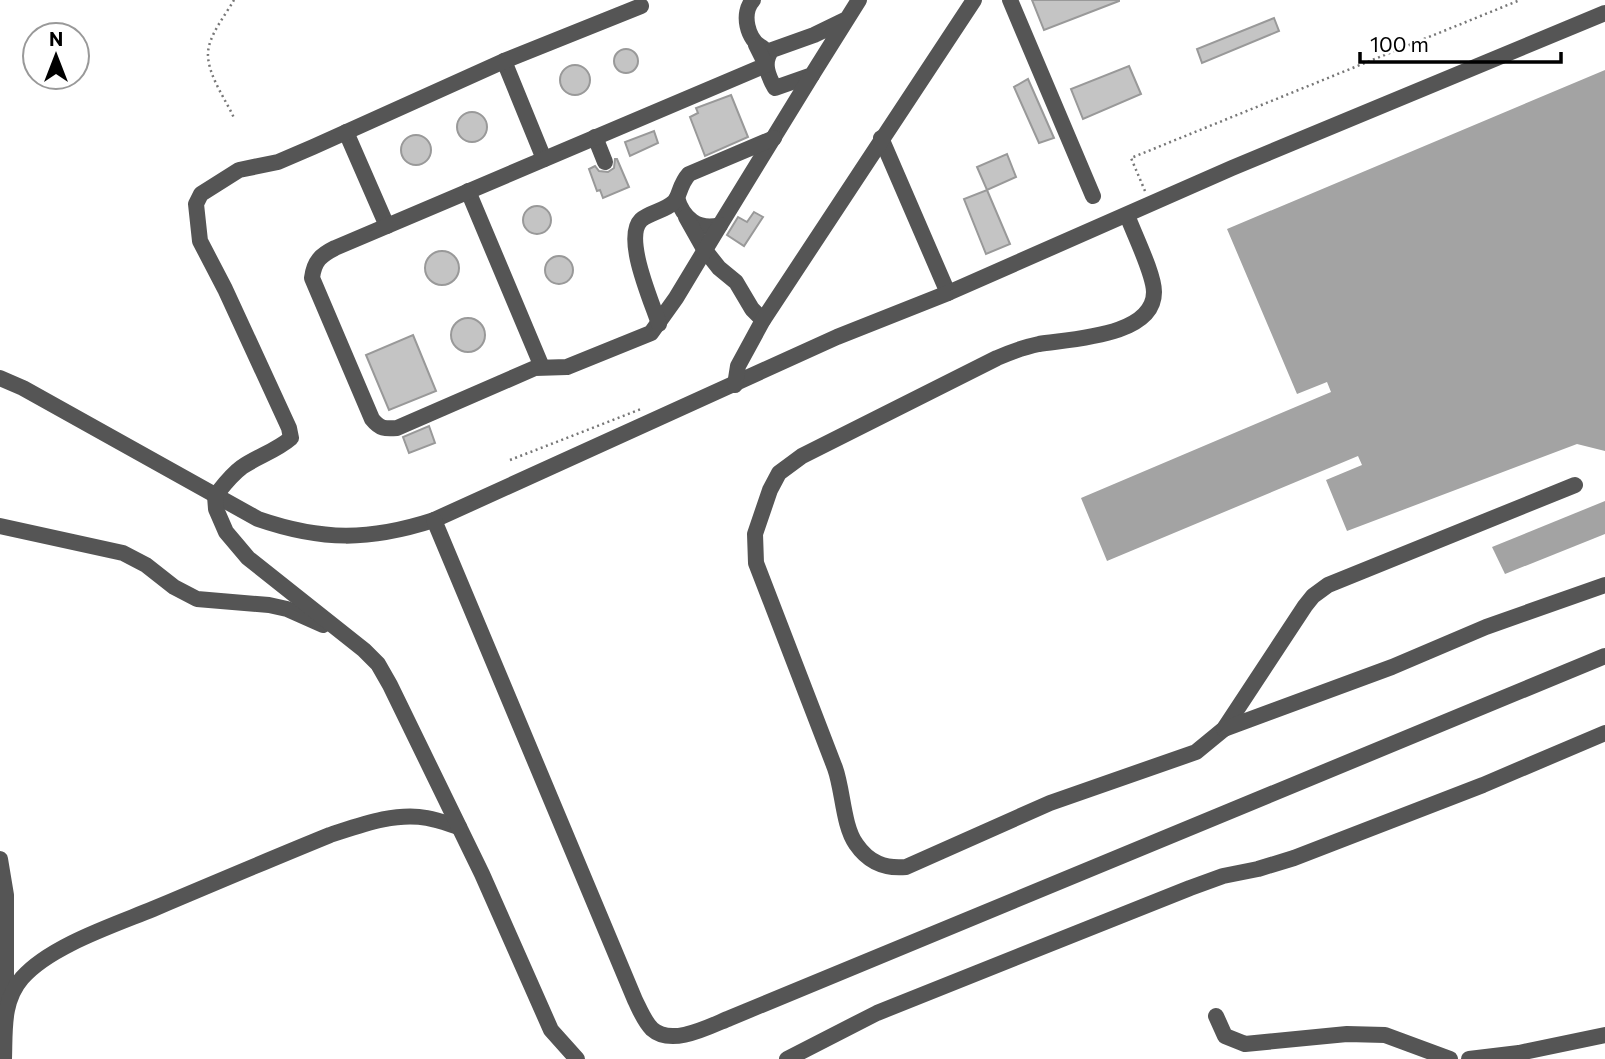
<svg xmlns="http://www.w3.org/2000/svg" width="1605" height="1059" font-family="Commissioner,sans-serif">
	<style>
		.water { fill: #a3a3a3 }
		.building { fill: #c4c4c4; stroke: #999; stroke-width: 2 }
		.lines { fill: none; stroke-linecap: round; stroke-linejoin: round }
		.path { stroke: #777; stroke-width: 2.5; stroke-dasharray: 2 3.5; stroke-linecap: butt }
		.minor { stroke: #555; stroke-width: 16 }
	</style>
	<rect width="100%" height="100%" fill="#fff"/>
	<g class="water">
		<polygon points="1605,70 1605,451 1577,444 1347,531 1326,480 1362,465 1358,456 1107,561 1081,498 1331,392 1327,382 1297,394 1227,229"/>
		<polygon points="1605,501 1605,534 1505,574 1492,547"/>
	</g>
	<g class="building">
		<polygon points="1032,0 1119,0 1119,1 1044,30"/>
		<polygon points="1274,18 1279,31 1202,63 1197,49"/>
		<circle cx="626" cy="61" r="12"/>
		<circle cx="575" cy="80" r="15"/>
		<polygon points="1129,66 1141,94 1083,119 1071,89"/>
		<polygon points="1028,79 1054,138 1039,143 1014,87"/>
		<polygon points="731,95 748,137 705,156 690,117 698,113 696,108"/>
		<circle cx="472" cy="127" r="15"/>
		<polygon points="654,131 658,143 630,156 625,142"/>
		<circle cx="416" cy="150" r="15"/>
		<polygon points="1007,154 1016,177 987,190 977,167"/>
		<polygon points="615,159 617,159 629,187 603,198 600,190 597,191 589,169 595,166 599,171 608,172 614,168"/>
		<polygon points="987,190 1010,244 986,254 964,199"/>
		<circle cx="537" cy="220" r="14"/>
		<polygon points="754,212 763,217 744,246 727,235 738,217 747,222"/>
		<circle cx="442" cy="268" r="17"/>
		<circle cx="559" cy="270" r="14"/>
		<circle cx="468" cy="335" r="17"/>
		<polygon points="413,335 436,391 389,410 366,355"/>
		<polygon points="429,426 435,443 409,453 403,437"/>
	</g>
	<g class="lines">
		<g class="path">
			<path d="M234,0C225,16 207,37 208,56C209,77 226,100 234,118"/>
			<polyline points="1145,191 1131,158 1520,0"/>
			<polyline points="510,460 641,409"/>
		</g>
		<g class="minor">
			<path d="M753,0C741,13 747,40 763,48"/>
			<polyline points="1010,0 1093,196"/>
			<path d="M847,19L814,35L772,50C762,62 768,76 775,88L812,75L859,0"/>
			<polyline points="504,61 544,159"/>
			<polyline points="346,132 387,226"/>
			<polyline points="595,137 605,162"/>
			<polyline points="881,138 948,293"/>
			<polyline points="468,191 542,367"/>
			<path d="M677,198C683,218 698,231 720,225L812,75"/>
			<path d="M1127,215C1134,234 1154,274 1154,292C1154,337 1069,339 1039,344C1024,347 1011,352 997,358L802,456L779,473L770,490L755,534L756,563C782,631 809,699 835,768C843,790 843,826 856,844C869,863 885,869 906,867L1050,803L1196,752L1224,729L1305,606L1313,596L1328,585L1575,485"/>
			<polyline points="686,217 704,249 719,268 736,282 752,309 763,320"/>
			<path d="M720,225L676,298L651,333L567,367L535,368L397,428C385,429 380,429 372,419L312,278C314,261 321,255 335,248L766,65L756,45"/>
			<path d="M659,324C652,302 623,238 641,220C650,212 665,211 674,202C680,196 679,185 689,174L774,138"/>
			<path d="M0,378L23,388L258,519C322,541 369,541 434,520L837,337L948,293L1232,168L1605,13"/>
			<polyline points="735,385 738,366 763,320 974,0"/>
			<path d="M434,520L635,1000C640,1010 644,1021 652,1029C672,1047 710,1026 730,1018L1605,656"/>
			<polyline points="0,526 123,553 146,565 174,587 197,599 269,605 287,609 323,625"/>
			<polyline points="1224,729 1392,667 1486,627 1605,585"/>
			<polyline points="0,859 6,895 6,1002"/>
			<polyline points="1216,1016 1225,1036 1245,1044 1347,1034 1385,1035 1450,1059"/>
			<path d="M4,1059C5,1031 2,1001 22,978C50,946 114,925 153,909C212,884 271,859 330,835C361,825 395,812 427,818C438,820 449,824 459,827"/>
			<path d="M577,1059L551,1030L482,874L390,685L378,664L364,650L248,558L226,532L216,509L215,496C223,486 231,475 242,467C258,456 276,451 291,438L289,428L225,289L200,241L196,204L201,194L239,170L278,162L313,147L504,61L641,6"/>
			<polyline points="787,1059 877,1013 1190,888 1223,876 1258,869 1294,858 1483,785 1605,733"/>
			<polyline points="1469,1059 1519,1053 1605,1035"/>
		</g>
	</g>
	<g transform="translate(56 56)"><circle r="33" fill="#ffffff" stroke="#999999" stroke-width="2"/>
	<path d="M0-5L12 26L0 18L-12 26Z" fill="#000000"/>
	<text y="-10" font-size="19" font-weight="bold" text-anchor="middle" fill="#000000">N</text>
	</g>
	<path d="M1360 52v10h201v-10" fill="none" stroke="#000000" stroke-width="3.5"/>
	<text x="1370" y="52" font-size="21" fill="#000000" stroke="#ffffff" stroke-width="5" paint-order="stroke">100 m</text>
</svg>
